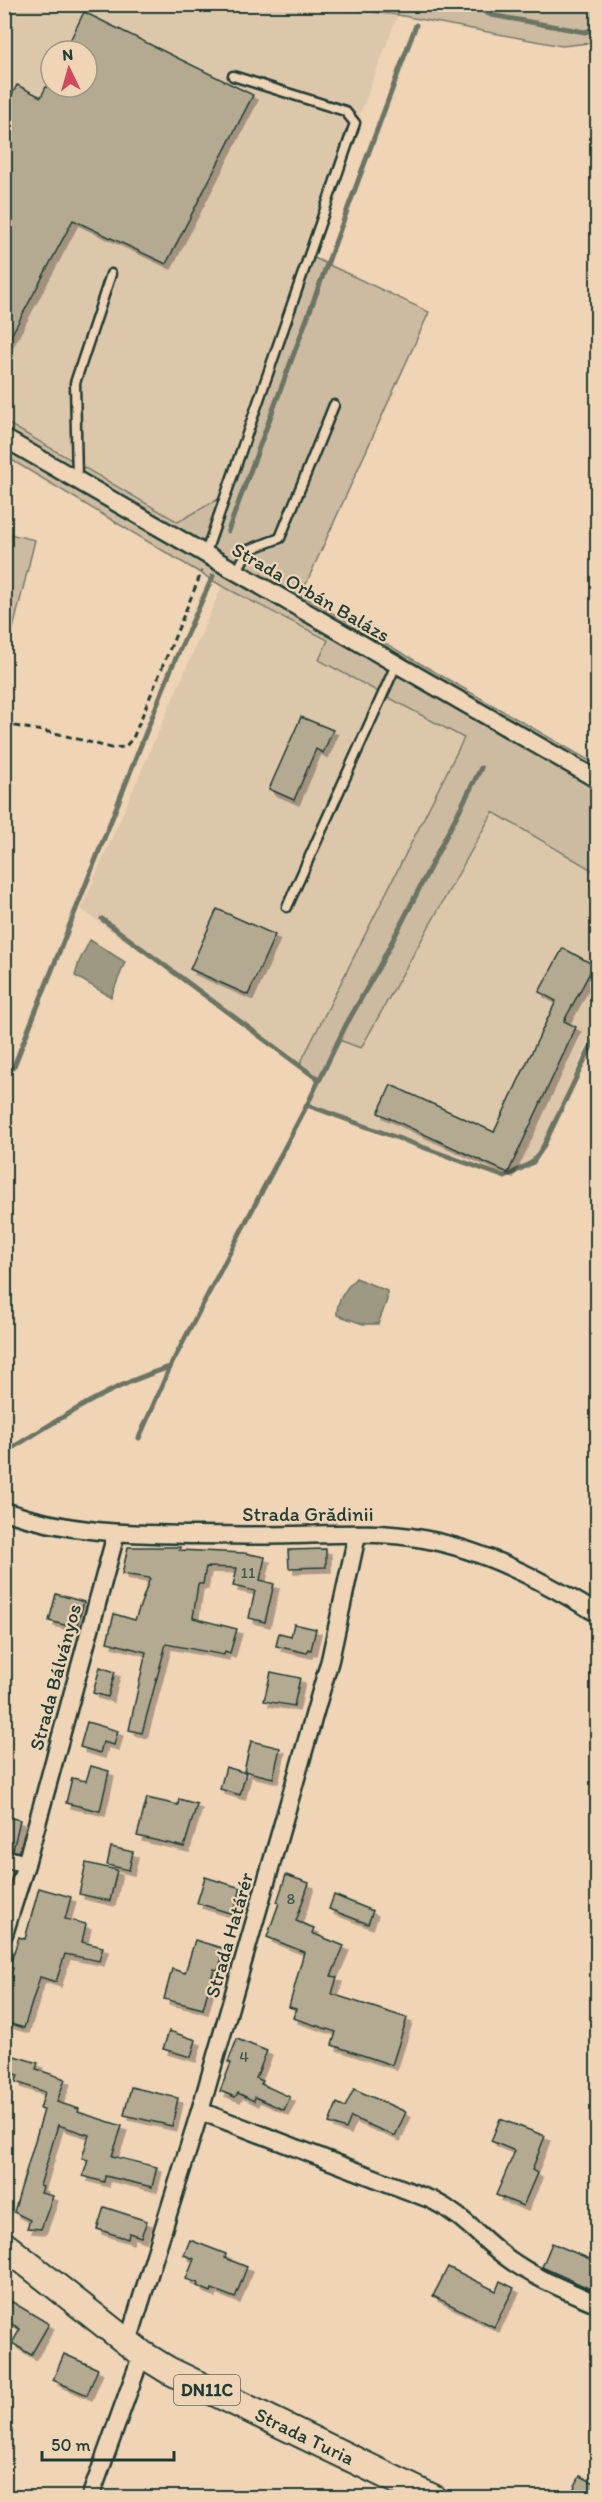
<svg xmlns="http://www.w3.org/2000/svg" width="602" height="2502" font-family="Itim,sans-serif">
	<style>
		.built { fill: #ddc7ab; fill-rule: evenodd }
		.green { fill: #cdbba1; stroke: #767c6a; stroke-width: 1.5 }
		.water { fill: #9d9983; stroke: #6b7463; stroke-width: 1.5 }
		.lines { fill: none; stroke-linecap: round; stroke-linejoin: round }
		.stream { stroke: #6b7463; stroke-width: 5 }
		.building { fill: #b4aa92; stroke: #1f3d34; stroke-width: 1.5; filter: url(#shadow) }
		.lane-casing { stroke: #1f3d34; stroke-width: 13 }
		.street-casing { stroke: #1f3d34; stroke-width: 21 }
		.primary-casing { stroke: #1f3d34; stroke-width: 30 }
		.path { stroke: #1f3d34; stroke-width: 3; stroke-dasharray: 6 4.5; stroke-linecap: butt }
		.lane { stroke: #efd4b6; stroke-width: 8 }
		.street { stroke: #efd4b6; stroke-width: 16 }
		.primary { stroke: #efd4b6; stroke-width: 26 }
		.labels { text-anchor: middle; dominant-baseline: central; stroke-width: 4.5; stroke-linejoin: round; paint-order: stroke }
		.number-label { font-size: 16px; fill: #44584c }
		.shield { fill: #efd4b6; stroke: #5d6a5b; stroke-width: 1.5 }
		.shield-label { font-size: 18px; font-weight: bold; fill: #1f3d34 }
		.street-label { font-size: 20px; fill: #1f3d34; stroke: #efd4b6 }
	</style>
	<defs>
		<filter id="shadow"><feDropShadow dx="5" dy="5" stdDeviation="0" flood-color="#0004"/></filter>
	</defs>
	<rect width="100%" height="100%" fill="#efd4b6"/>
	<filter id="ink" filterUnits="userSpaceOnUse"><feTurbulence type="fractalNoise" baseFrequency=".0167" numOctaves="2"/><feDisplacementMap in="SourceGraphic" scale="12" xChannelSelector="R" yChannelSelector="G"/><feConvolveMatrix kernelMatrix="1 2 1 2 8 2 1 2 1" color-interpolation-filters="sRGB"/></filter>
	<g filter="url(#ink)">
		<g class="built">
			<path d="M313,4L398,15L306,254L220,498L178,522L5,421V5ZM51,51H87V87H51Z"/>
			<polygon points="222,586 328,640 319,660 464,738 300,1064 81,909"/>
			<polygon points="493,812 597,873 597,1019 541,1154 508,1173 309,1106 339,1040 361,1047"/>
		</g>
		<g class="green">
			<polygon points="313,5 597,5 597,42 562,46 398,15"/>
			<polygon points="306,254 429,312 301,595 597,765 597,873 493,812 361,1048 339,1040 322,1079 300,1064 464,738 319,660 328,640 222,586 5,456 4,421 178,522 220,498"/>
			<polygon points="5,533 35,540 5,661 4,533"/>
		</g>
		<g class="water">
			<polygon points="90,940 125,962 111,997 75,976 79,962"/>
			<path d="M356,1278L387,1291V1300L378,1324H363L337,1315C336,1301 347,1287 356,1278Z"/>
		</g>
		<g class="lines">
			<g class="stream">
				<polyline points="471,4 491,15 585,32 598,28"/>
				<polyline points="424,7 428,4"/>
				<polyline points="228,531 416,25"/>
				<polyline points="102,919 319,1080"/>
				<polyline points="4,1077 14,1066 171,669 213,576"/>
				<polyline points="307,1105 346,1025 380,965 481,768"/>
				<polyline points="139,1438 170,1367 307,1105 505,1177 533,1162 543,1147 598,1032"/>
				<path d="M4,1453C58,1420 110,1385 170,1367"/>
			</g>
		</g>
		<g class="building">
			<polygon points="84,12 253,95 166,264 73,220 4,349 4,110 17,85 41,97 46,87 87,87 87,51 65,51"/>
			<polygon points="301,717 333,730 323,753 316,749 294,800 269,789"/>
			<polygon points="217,909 275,935 248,995 190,969"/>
			<polygon points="563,948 594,965 564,1021 576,1027 508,1173 378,1113 391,1085 494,1132 556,1001 539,992"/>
			<polygon points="128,1547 180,1547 179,1550 244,1553 265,1557 260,1580 274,1584 265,1622 249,1618 255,1591 233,1586 237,1568 206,1567 203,1584 198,1584 193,1618 237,1629 230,1653 225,1651 224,1655 166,1644 142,1733 129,1730 146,1652 107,1642 114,1614 135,1620 150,1578 122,1574"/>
			<polygon points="326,1549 326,1567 289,1568 288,1550"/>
			<polygon points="56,1594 84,1602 76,1628 49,1621"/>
			<polygon points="294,1624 316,1629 311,1650 308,1649 307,1653 276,1646 279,1633 291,1636"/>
			<polygon points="100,1667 115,1672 108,1697 93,1693"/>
			<polygon points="271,1672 300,1678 294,1706 264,1701"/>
			<polygon points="87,1722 118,1731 114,1745 103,1742 100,1753 80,1747"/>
			<polygon points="251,1741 280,1748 273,1778 244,1771"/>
			<polygon points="91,1766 109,1771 100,1811 66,1803 72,1778 86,1781"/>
			<polygon points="226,1767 246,1773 240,1795 220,1789"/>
			<polygon points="147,1798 178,1805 179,1799 197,1804 184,1847 137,1836"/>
			<polygon points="4,1816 20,1820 13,1850 4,1848"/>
			<polygon points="111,1847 133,1852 129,1870 107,1865"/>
			<polygon points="86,1863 117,1870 110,1901 79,1894"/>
			<polygon points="286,1875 309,1883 296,1921 314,1928 312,1933 344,1946 331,1976 337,1977 332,1994 407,2018 392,2065 332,2045 336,2032 293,2018 296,2009 289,2007 304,1952 267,1937 279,1903 277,1902"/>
			<polygon points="205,1877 241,1888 233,1914 197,1903"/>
			<polygon points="39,1888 71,1897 65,1919 86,1924 82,1942 103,1947 99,1961 65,1954 56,1982 40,1977 24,2028 4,2022 4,1995 13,1968 9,1967 19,1937 25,1939"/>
			<polygon points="334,1895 373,1911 368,1924 329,1909"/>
			<polygon points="195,1940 225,1949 218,1970 214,1969 203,2009 164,1999 172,1969 185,1973"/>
			<polygon points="169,2031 196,2040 191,2057 163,2049"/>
			<polygon points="237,2039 267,2051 256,2078 263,2081 261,2084 290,2097 284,2110 255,2097 254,2101 238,2093 235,2097 220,2091 231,2063 228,2062"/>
			<polygon points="4,2053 38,2063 36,2069 65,2079 57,2102 79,2109 78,2112 122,2126 112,2156 157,2167 152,2187 105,2176 104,2182 83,2176 88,2160 82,2158 89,2135 58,2125 40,2186 43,2187 41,2193 53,2196 41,2229 27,2228 30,2220 14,2212 44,2110 40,2109 45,2092 16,2082 18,2075 4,2071"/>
			<polygon points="131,2087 178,2098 172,2126 124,2115"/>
			<polygon points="354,2089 406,2112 395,2136 351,2117 346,2129 329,2123 337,2103 345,2107"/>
			<polygon points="500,2119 545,2136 532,2170 537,2173 523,2206 496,2195 515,2151 491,2141"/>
			<polygon points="104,2207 147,2221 141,2237 129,2233 128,2239 97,2229"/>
			<polygon points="190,2240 226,2254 225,2258 247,2267 235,2298 212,2289 211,2292 197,2286 198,2283 186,2279 194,2259 184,2255"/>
			<polygon points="552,2243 597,2262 597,2292 542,2267"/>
			<polygon points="448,2267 496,2291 500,2281 514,2288 494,2327 433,2296"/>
			<polygon points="4,2297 49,2324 31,2355 12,2343 20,2329 4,2319"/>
			<polygon points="64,2354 98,2369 87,2395 53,2380"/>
			<polygon points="580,2476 597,2484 594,2498 569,2498"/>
		</g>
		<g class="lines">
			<defs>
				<g id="lane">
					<polyline points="77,480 75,383 111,274"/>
					<polyline points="205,555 355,123 345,111 233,76"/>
					<polyline points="236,573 248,550 280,538 334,405"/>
					<polyline points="287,907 396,665"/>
				</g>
				<g id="street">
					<polyline points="4,438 598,780"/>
					<path d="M4,1511C70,1534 129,1534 197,1535C229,1535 260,1536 292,1535C335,1534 381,1531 423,1539C485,1550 545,1582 598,1614"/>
					<polyline points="4,1858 26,1864"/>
					<polyline points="4,1934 26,1864 116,1534"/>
					<path d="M200,2111L432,2200C464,2216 479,2237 506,2257C534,2278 566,2290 598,2304"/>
					<polyline points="128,2342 200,2111 330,1660 357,1535"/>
					<polyline points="90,2498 142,2354"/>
				</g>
				<g id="primary">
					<path id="s1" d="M4,2245L142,2354L168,2370L433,2498"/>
				</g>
			</defs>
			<use href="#lane" class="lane-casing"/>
			<use href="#street" class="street-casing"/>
			<use href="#primary" class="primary-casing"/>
			<polyline class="path" points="4,724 59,734 111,748 125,747 133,738 202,571"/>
			<use href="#lane" class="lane"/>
			<use href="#street" class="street"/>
			<use href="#primary" class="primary"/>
		</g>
	</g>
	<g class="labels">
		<g class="number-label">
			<text x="248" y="1572">11</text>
			<text x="291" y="1898">8</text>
			<text x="244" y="2056">4</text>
		</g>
		<rect class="shield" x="174" y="2375" width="66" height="30" rx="4.5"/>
		<g class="shield-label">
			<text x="207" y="2390">DN11C</text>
		</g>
		<g class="street-label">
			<text transform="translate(311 592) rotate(30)">Strada Orbán Balázs</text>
			<text x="308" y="1514">Strada Grădinii</text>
			<text transform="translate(55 1677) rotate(-75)">Strada Bálványos</text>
			<text transform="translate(229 1935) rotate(-74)">Strada Határér</text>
			<text stroke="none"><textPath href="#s1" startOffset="358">Strada Turia</textPath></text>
		</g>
	</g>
	<rect width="602" height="2502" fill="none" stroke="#efd4b6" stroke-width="24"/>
	<rect x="12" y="12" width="578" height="2478" fill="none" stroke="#1f3d34" stroke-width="2" filter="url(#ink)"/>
	<g transform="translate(69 69) rotate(355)"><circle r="28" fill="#efd4b6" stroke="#9c9882" stroke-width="1.5"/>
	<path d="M0-4.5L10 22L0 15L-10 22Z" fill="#d1495b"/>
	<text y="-9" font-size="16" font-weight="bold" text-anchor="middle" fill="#1f3d34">N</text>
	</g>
	<path d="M42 2451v9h132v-9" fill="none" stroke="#1f3d34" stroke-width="3"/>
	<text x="51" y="2451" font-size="18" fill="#1f3d34" stroke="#efd4b6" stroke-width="4.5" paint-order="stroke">50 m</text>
</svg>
